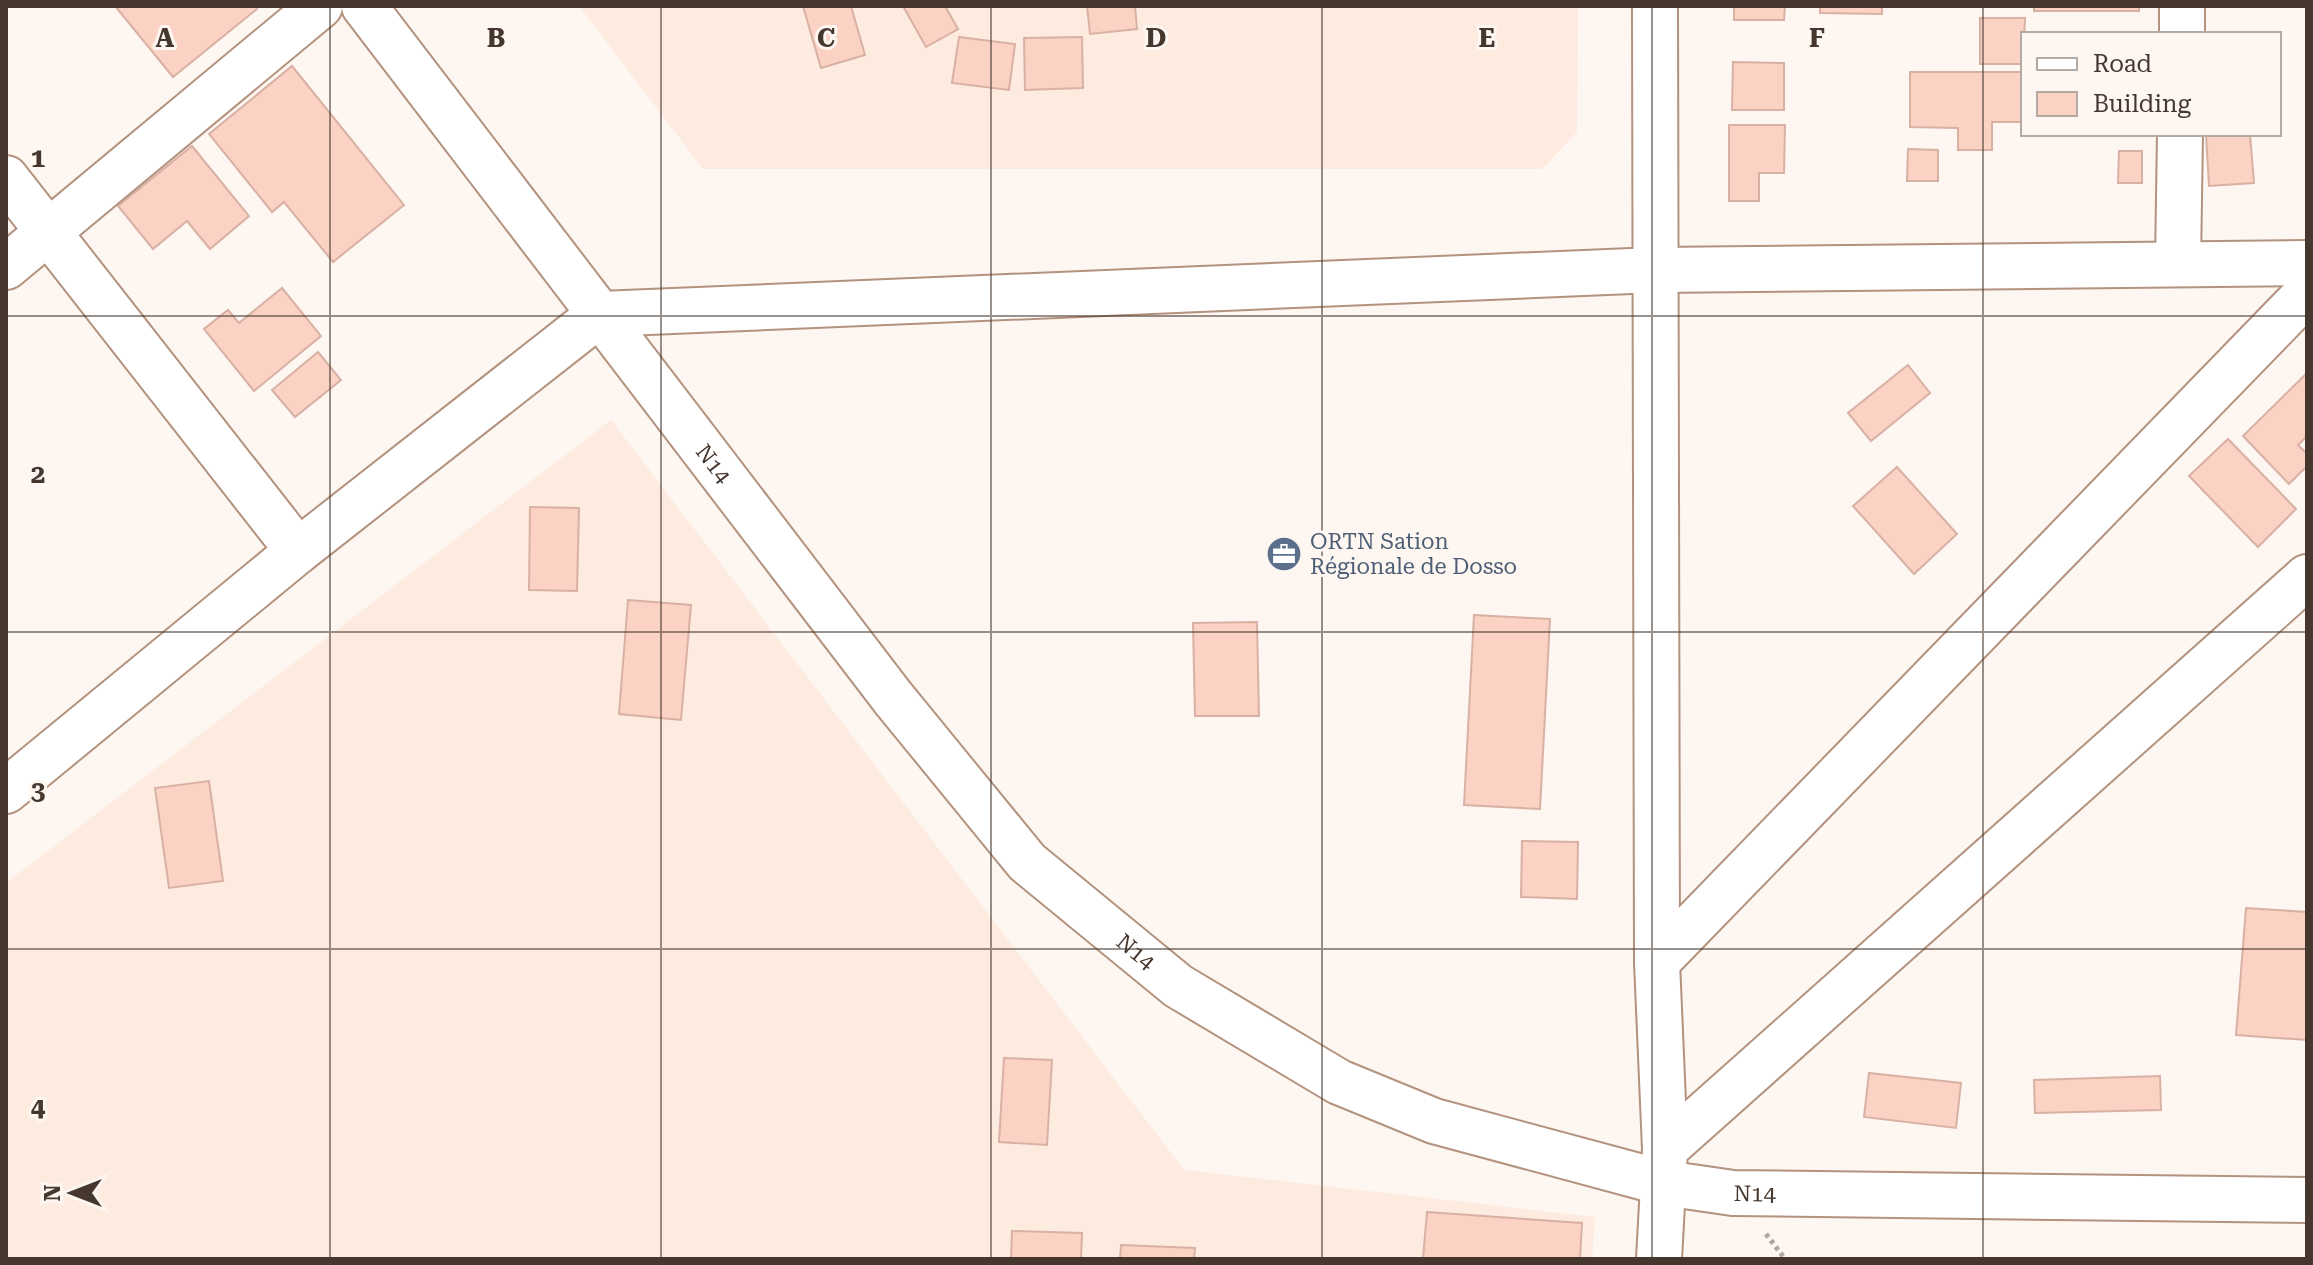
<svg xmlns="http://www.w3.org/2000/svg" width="2313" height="1265" font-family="'Roboto Serif',serif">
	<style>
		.built { fill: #fdebe0 }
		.building { fill: #fbd2c4; stroke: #d9b1a4; stroke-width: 2 }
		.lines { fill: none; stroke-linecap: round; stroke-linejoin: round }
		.street-casing { stroke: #b3927e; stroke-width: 48 }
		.secondary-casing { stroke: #b3927e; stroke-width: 48 }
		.primary-casing { stroke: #b3927e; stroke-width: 48 }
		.path { stroke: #b0a69f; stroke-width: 5; stroke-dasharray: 4 4; stroke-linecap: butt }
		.street { stroke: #fff; stroke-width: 44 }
		.secondary { stroke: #fff; stroke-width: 44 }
		.primary { stroke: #fff; stroke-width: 44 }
		.grid { fill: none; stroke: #45372e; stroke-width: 2; stroke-opacity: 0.55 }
		.labels { text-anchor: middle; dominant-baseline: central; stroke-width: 6; stroke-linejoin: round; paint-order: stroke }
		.street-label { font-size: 22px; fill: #45372e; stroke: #fdf6f1 }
		.service-label { font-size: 22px; fill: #4e5e75; stroke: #fdf6f1; text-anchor: start }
		.grid-label { font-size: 26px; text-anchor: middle; font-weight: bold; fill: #45372e; stroke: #fdf6f1; stroke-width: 6; stroke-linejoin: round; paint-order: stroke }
	</style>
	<rect width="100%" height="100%" fill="#fdf6f1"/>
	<g class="built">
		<polygon points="579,6 1578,6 1577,132 1542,169 703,169"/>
		<polygon points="611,420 1184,1170 1595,1217 1592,1259 6,1259 6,883"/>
	</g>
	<g class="building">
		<polygon points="115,6 255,6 257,9 173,77"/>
		<polygon points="803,6 851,6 865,55 821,68"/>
		<polygon points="903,6 945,6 958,29 926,47"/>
		<polygon points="1087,6 1135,6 1137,29 1090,34"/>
		<polygon points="1734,6 1785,6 1784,20 1734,20"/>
		<polygon points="1820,6 1882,6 1882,14 1820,13"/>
		<rect x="2034" y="6" width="105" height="5"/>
		<polygon points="1980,18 2025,18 2023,64 1980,64"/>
		<polygon points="959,37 1015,44 1009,90 952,83"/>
		<polygon points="1082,37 1083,88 1025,90 1024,38"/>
		<polygon points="1733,62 1784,63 1784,110 1732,110"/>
		<polygon points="292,66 404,205 333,262 284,202 272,212 209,134"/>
		<polygon points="1910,72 2023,72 2023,122 1992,122 1992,150 1958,150 1958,128 1910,127"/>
		<polygon points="1729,125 1785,125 1784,173 1759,173 1759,201 1729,201"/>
		<polygon points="2206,134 2250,134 2254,183 2209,186"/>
		<polygon points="192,146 249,216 210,249 187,221 153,249 118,206"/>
		<polygon points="1908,149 1938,150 1938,181 1907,181"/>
		<polygon points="2119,151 2142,151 2142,183 2118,183"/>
		<polygon points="282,288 321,336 254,391 204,329 228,310 239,323"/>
		<polygon points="318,352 341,380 295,417 272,390"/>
		<polygon points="1908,365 1930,393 1871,441 1848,413"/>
		<polygon points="2307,373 2307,436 2298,445 2307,454 2307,466 2289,484 2243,436"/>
		<polygon points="2228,439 2296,509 2258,547 2189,476"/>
		<polygon points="1897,467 1957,534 1914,574 1853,506"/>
		<polygon points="530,507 579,508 577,591 529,590"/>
		<polygon points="628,600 691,605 681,720 619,714"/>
		<polygon points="1474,615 1550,619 1540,809 1464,805"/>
		<polygon points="1257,622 1259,716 1195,716 1193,623"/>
		<polygon points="209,781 223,881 169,888 155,788"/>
		<polygon points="1522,841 1578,842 1577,899 1521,897"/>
		<polygon points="2246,908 2307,912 2307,1040 2236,1035"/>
		<polygon points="1004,1058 1052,1060 1047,1145 999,1142"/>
		<polygon points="1869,1073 1961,1083 1956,1128 1864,1117"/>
		<polygon points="2160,1076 2161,1110 2035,1113 2034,1080"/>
		<polygon points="1427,1212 1582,1223 1580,1259 1423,1259"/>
		<polygon points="1012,1231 1082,1233 1081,1259 1011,1259"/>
		<polygon points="1121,1245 1195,1248 1194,1259 1120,1259"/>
	</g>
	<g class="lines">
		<defs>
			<g id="street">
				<polyline points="1655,6 1657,962 1665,1149 1659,1259"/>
				<polyline points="2182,34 2182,6"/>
				<polyline points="6,178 298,551"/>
				<polyline points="2178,264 2180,134"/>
				<polyline points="6,267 320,6"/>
				<polyline points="600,314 1655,270 2307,263"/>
				<polyline points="1657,962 2307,293"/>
				<polyline points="1665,1149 2307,577"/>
			</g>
			<polyline id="secondary" points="6,791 298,551 600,314"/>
			<g id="primary">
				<path id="s1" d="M364,6L893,698L1027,862L1178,986L1339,1082L1434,1121L1664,1183L1733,1193L2307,1200"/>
			</g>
		</defs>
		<use href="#street" class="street-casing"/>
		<use href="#secondary" class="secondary-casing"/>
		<use href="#primary" class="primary-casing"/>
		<polyline class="path" points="1766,1234 1785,1259"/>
		<use href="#street" class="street"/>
		<use href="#secondary" class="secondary"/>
		<use href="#primary" class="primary"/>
	</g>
	<path class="grid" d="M330,6V1259M661,6V1259M991,6V1259M1322,6V1259M1652,6V1259M1983,6V1259M6,316H2307M6,632H2307M6,949H2307"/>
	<defs>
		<symbol id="office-disc" viewBox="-11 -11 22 22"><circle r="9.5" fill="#5c6f8a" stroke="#fdf6f1"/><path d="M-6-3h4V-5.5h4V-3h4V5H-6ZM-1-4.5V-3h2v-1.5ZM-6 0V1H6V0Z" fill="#fff"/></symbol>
	</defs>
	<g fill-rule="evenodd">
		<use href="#office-disc" x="1264" y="534" width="40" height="40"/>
	</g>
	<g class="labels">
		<g class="street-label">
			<text stroke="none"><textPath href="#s1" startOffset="576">N14</textPath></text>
			<text stroke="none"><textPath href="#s1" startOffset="1224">N14</textPath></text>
			<text stroke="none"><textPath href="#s1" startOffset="1898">N14</textPath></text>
		</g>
		<g class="service-label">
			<text x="1310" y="541">ORTN Sation<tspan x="1310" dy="25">Régionale de Dosso</tspan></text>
		</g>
	</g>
	<g class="grid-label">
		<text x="165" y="47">A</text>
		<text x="496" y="47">B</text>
		<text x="826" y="47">C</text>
		<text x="1156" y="47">D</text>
		<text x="1487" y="47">E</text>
		<text x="1817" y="47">F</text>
		<text x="38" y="167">1</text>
		<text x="38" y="483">2</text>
		<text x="38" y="800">3</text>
		<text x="38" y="1116">4</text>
	</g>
	<rect width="2313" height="1265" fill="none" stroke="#45372e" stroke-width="16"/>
	<rect x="2021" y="32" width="260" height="104" fill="#fdf6f1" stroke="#b3aaa3" stroke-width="2"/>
	<rect x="2037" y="58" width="40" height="12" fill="#ffffff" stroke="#b3aaa3" stroke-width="2"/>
	<text x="2093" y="72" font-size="24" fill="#45372e">Road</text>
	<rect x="2037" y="92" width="40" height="24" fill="#fbd2c4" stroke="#b3aaa3" stroke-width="2"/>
	<text x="2093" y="112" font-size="24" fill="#45372e">Building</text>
	<g transform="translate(72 1193) rotate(270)" stroke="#fdf6f1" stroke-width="6" paint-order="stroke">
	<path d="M0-6L14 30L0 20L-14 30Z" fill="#45372e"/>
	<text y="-12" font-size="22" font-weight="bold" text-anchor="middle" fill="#45372e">N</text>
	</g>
</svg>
